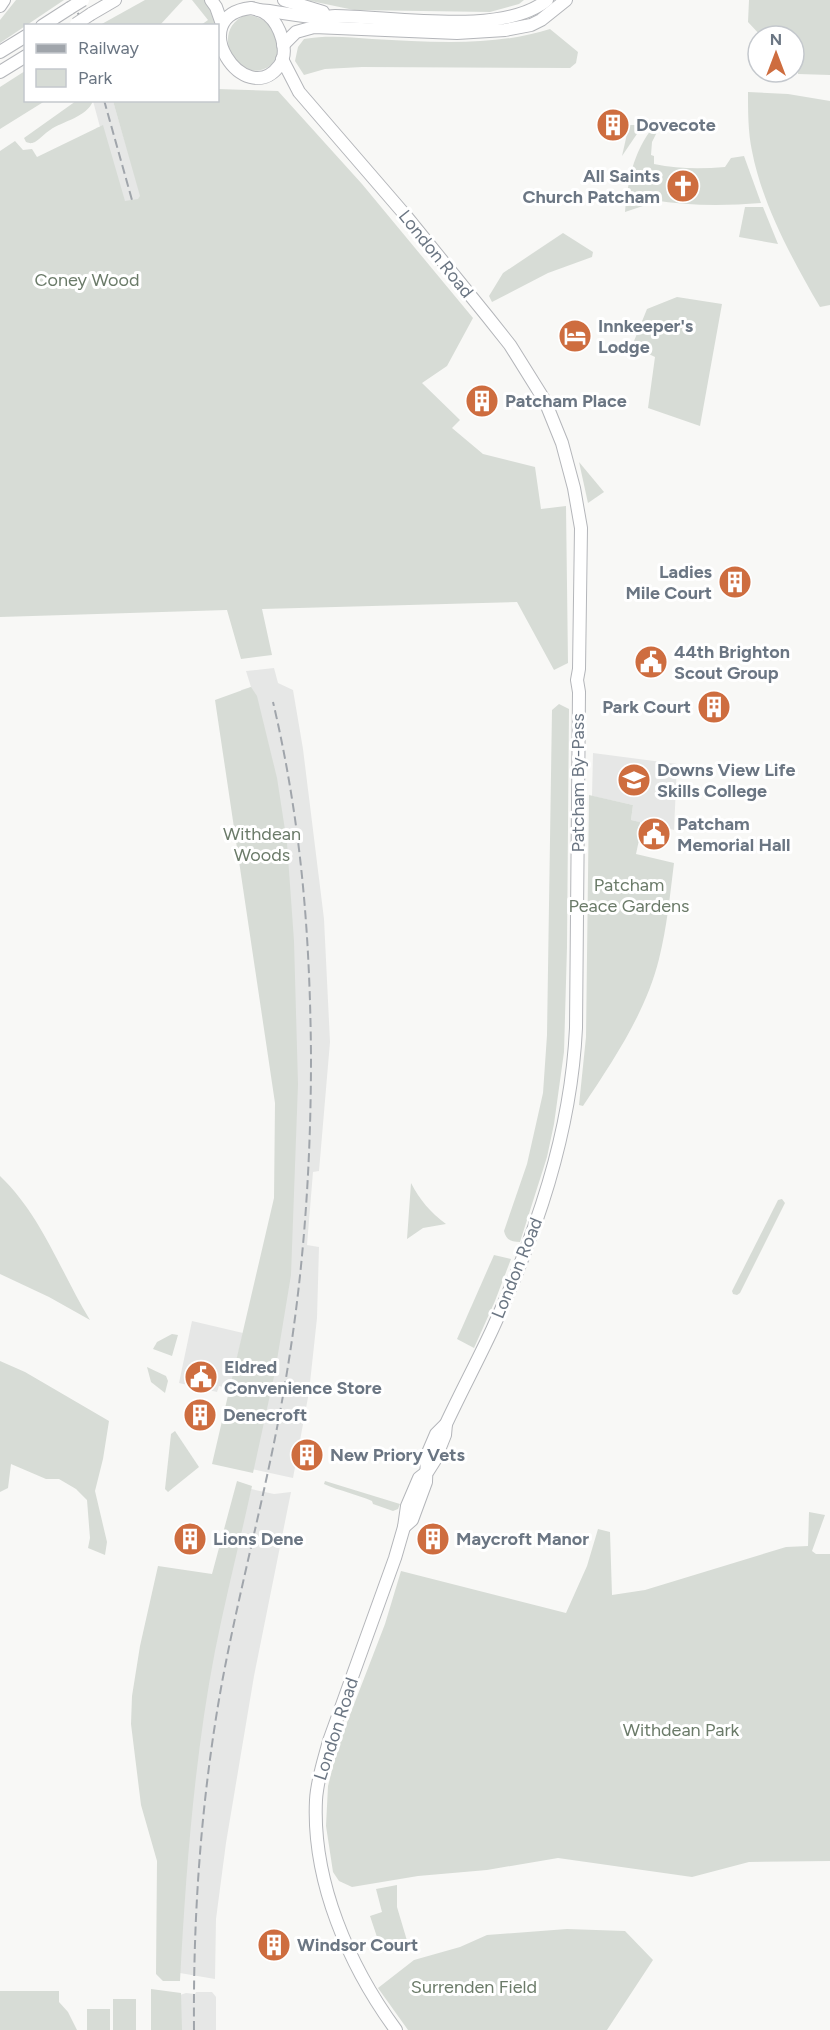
<svg xmlns="http://www.w3.org/2000/svg" width="830" height="2030" font-family="Figtree,sans-serif">
	<style>
		.built { fill: #e6e7e6 }
		.green { fill: #d7dcd6 }
		.lines { fill: none; stroke-linecap: round; stroke-linejoin: round }
		.highway-casing { stroke: #b4b6ba; stroke-width: 14 }
		.highway { stroke: #fff; stroke-width: 12 }
		.rail { stroke: #a0a5ab; stroke-width: 2; stroke-dasharray: 9 4.5; stroke-linecap: butt }
		.highway-bridge-casing { stroke: #b4b6ba; stroke-width: 14; stroke-linecap: butt }
		.highway-bridge { stroke: #fff; stroke-width: 12 }
		.labels { text-anchor: middle; dominant-baseline: central; stroke-width: 6; stroke-linejoin: round; paint-order: stroke }
		.poi-label { font-size: 18px; font-weight: bold; fill: #6b7683; stroke: #fff; text-anchor: start }
		.street-label { font-size: 18px; fill: #6b7683; stroke: #fff }
		.park-label { font-size: 18px; fill: #6b7b69; stroke: #fff }
	</style>
	<rect width="100%" height="100%" fill="#f8f8f6"/>
	<g class="built">
		<polygon points="93,101 113,101 140,193 143,198 121,216 96,128 100,127"/>
		<polygon points="274,668 278,683 293,690 303,749 324,919 330,1042 319,1171 313,1172 307,1245 319,1247 317,1318 309,1392 293,1478 252,1469 287,1242 241,690 251,687 246,671"/>
		<polygon points="593,753 677,764 674,830 631,820 633,805 592,796"/>
		<polygon points="192,1321 243,1333 230,1389 219,1386 217,1392 179,1383"/>
		<polygon points="251,1489 274,1494 291,1492 254,1676 226,1843 216,1919 215,1979 174,1972 184,1737"/>
		<polygon points="196,1992 212,1992 216,1997 216,2030 179,2030 177,1996 186,1993 195,1994"/>
	</g>
	<g class="green">
		<polygon points="16,0 64,0 0,43 0,20"/>
		<polygon points="145,0 183,0 160,25 100,25"/>
		<polygon points="192,0 205,0 213,11 216,25 201,25 208,20"/>
		<polygon points="306,0 524,0 519,4 490,12 354,10"/>
		<polygon points="749,0 830,0 830,75 798,74 798,39 794,36 761,36 748,22"/>
		<path d="M246,15C265,16 282,31 278,52C276,60 272,66 264,69C234,81 210,29 246,15Z"/>
		<path d="M550,29L578,52L576,63L570,68L362,67L325,69L304,75L295,61L298,47L304,39C327,35 349,37 372,39C432,42 493,47 550,29Z"/>
		<polygon points="25,71 26,100 45,101 0,129 0,87"/>
		<polygon points="218,89 278,91 362,184 473,318 447,366 422,383 460,420 452,428 483,454 535,467 541,509 566,506 568,663 554,670 517,602 262,609 272,655 241,659 227,610 0,617 0,151 15,141 23,150 32,149 37,157 103,125 125,201 138,199 140,196 113,101 218,100"/>
		<path d="M748,92L788,94L830,101V305L820,307C793,261 762,204 752,151C748,132 748,111 748,92Z"/>
		<path d="M76,101H93C87,117 63,121 50,130C45,133 40,139 35,142C30,144 30,143 26,142L24,138Z"/>
		<polygon points="629,125 643,125 622,156"/>
		<path d="M653,127L658,130L652,142L651,155L654,156V164C678,169 701,169 725,167L731,158L744,156L761,203C724,206 689,206 652,200L651,196L649,204L625,212C628,180 633,153 653,127Z"/>
		<polygon points="745,207 763,207 778,244 739,237"/>
		<polygon points="563,233 593,252 592,257 548,273 492,302 489,296 503,273"/>
		<polygon points="677,297 722,304 700,426 648,408 655,357 632,346 647,309"/>
		<polygon points="579,462 604,492 588,503"/>
		<polygon points="251,687 257,696 277,778 287,843 294,941 298,1084 291,1275 275,1372 253,1473 212,1464 274,1198 275,1103 215,700"/>
		<path d="M559,704L569,709L567,947L564,1052L554,1124L547,1157L520,1242C511,1242 506,1240 504,1231L527,1164L543,1093L547,1035L552,710Z"/>
		<path d="M589,795L633,805L631,820L640,822L639,840L636,854L674,863C670,895 667,927 659,959C646,1012 613,1061 583,1106L579,1105L586,1037Z"/>
		<path d="M0,1176C42,1216 60,1271 90,1320L49,1297L0,1274Z"/>
		<path d="M411,1183C420,1200 430,1212 446,1224L423,1228L407,1239Z"/>
		<polygon points="782,1199 785,1203 740,1293 737,1295 733,1294 732,1291 778,1200"/>
		<polygon points="494,1255 511,1259 495,1301 474,1348 457,1339"/>
		<polygon points="172,1334 178,1335 172,1356 153,1349 157,1342"/>
		<polygon points="0,1361 25,1372 109,1421 103,1459 95,1491 107,1542 105,1555 88,1548 90,1538 87,1500 76,1489 59,1479 46,1479 11,1464 8,1488 0,1492"/>
		<polygon points="147,1367 166,1376 168,1381 165,1393 151,1382"/>
		<polygon points="175,1431 199,1467 168,1492 165,1489 171,1434"/>
		<path d="M237,1481L252,1486C240,1541 226,1596 215,1651C194,1760 186,1871 180,1981H163L156,1974L157,1861L141,1805L131,1724L132,1696L140,1646L158,1566L212,1574Z"/>
		<path d="M325,1481L400,1504L398,1509L393,1511L373,1504L372,1501C356,1494 340,1491 324,1484Z"/>
		<polygon points="809,1512 825,1515 812,1551 816,1554 830,1554 830,1861 749,1862 692,1877 558,1858 487,1870 418,1876 352,1887 339,1881 333,1872 326,1826 328,1786 338,1746 385,1624 401,1571 566,1613 587,1566 598,1529 610,1532 612,1595 645,1590 786,1547 808,1546"/>
		<polygon points="397,1885 397,1907 408,1944 382,1952 370,1916 382,1912 376,1889"/>
		<polygon points="567,1929 625,1931 653,1960 607,2030 408,2030 378,1988 414,1960 460,1947 487,1935"/>
		<polygon points="151,1989 181,1993 182,2030 151,2030"/>
		<polygon points="0,1991 59,1991 59,2002 68,2012 77,2030 0,2030"/>
		<rect x="113" y="1999" width="23" height="31"/>
		<rect x="87" y="2009" width="23" height="21"/>
	</g>
	<g class="lines">
		<defs>
			<g id="highway">
				<polyline points="211,0 216,7 222,24"/>
				<polyline points="284,0 323,12"/>
				<polyline points="0,6 4,0"/>
				<path d="M251,8C257,9 263,11 268,15C280,25 290,52 279,66C245,111 182,16 251,8Z"/>
				<path d="M258,10C278,11 297,17 317,17C323,18 329,16 335,16C390,16 503,37 547,0"/>
				<polyline points="91,14 115,0"/>
				<polyline points="42,26 70,8"/>
				<polyline points="283,45 296,32 314,27 457,33 505,30 531,25 541,20 566,0"/>
				<polyline points="0,52 26,36"/>
				<path d="M282,59L299,92L406,216L487,316L510,345L545,401L562,443L574,488L581,528L579,669L577,680L579,692L576,1028C571,1134 536,1234 492,1330C477,1362 461,1392 446,1424L436,1434L427,1455L426,1482L412,1520L404,1527"/>
				<polyline points="0,72 26,56"/>
				<path d="M396,2030C349,1966 312,1881 316,1800C317,1780 324,1760 329,1741L395,1558L404,1527L407,1506L419,1478L428,1471L435,1460L445,1435L446,1424"/>
			</g>
		</defs>
		<use href="#highway" class="highway-casing"/>
		<use href="#highway" class="highway"/>
		<g class="rail">
			<polyline points="74,0 82,26"/>
			<polyline points="104,100 132,200"/>
			<path d="M194,2030C193,1915 201,1801 221,1688C240,1584 269,1482 286,1378C304,1271 311,1164 311,1056C310,933 301,821 273,702"/>
		</g>
		<defs>
			<g id="highway-bridge">
				<polyline points="70,8 83,0"/>
				<polyline points="76,24 91,14"/>
			</g>
		</defs>
		<use href="#highway-bridge" class="highway-bridge-casing"/>
		<use href="#highway-bridge" class="highway-bridge"/>
	</g>
	<defs>
		<symbol id="building-disc" viewBox="-11 -11 22 22"><circle r="9.5" fill="#ce6d3f" stroke="#fff"/><path d="M-4-6H4V6H1V3H-1V6H-4ZM-2.5-4.3h1.7v1.8h-1.7ZM.8-4.3h1.7v1.8H.8ZM-2.5-1h1.7V.8h-1.7ZM.8-1h1.7V.8H.8Z" fill="#fff"/></symbol>
		<symbol id="church-disc" viewBox="-11 -11 22 22"><circle r="9.5" fill="#ce6d3f" stroke="#fff"/><path d="M-1.2-6h2.4v3.5h3.3v2.4h-3.3V6h-2.4V-.1h-3.3v-2.4h3.3Z" fill="#fff"/></symbol>
		<symbol id="hotel-disc" viewBox="-11 -11 22 22"><circle r="9.5" fill="#ce6d3f" stroke="#fff"/><path d="M-6-4.5h1.5V1H6V5H4.5V3h-9V5H-6ZM-4 0a1.8 1.8 0 1 1 3.6 0ZM.5 0V-2.5h3Q6-2.5 6 0Z" fill="#fff"/></symbol>
		<symbol id="civic-disc" viewBox="-11 -11 22 22"><circle r="9.5" fill="#ce6d3f" stroke="#fff"/><path d="M-.6-6.5H3V-4.5H.6V-3L4-1V1h2V6H-6V1h2V-1L-.6-3ZM-1.2 2.5V6h2.4V2.5Z" fill="#fff"/></symbol>
		<symbol id="university-disc" viewBox="-11 -11 22 22"><circle r="9.5" fill="#ce6d3f" stroke="#fff"/><path d="M0-5L7-2L0 1L-7-2ZM-4 1L0 2.5L4 1V4Q0 6-4 4Z" fill="#fff"/></symbol>
	</defs>
	<g fill-rule="evenodd">
		<use href="#building-disc" x="594" y="106" width="38" height="38"/>
		<use href="#church-disc" x="664" y="167" width="38" height="38"/>
		<use href="#hotel-disc" x="556" y="317" width="38" height="38"/>
		<use href="#building-disc" x="463" y="382" width="38" height="38"/>
		<use href="#building-disc" x="716" y="563" width="38" height="38"/>
		<use href="#civic-disc" x="632" y="643" width="38" height="38"/>
		<use href="#building-disc" x="695" y="688" width="38" height="38"/>
		<use href="#university-disc" x="615" y="761" width="38" height="38"/>
		<use href="#civic-disc" x="635" y="815" width="38" height="38"/>
		<use href="#civic-disc" x="182" y="1358" width="38" height="38"/>
		<use href="#building-disc" x="181" y="1396" width="38" height="38"/>
		<use href="#building-disc" x="288" y="1436" width="38" height="38"/>
		<use href="#building-disc" x="171" y="1520" width="38" height="38"/>
		<use href="#building-disc" x="414" y="1520" width="38" height="38"/>
		<use href="#building-disc" x="255" y="1926" width="38" height="38"/>
	</g>
	<g class="labels">
		<g class="poi-label">
			<text x="636" y="125">Dovecote</text>
			<text x="660" y="176" text-anchor="end">All Saints<tspan x="660" dy="21">Church Patcham</tspan></text>
			<text x="598" y="326">Innkeeper's<tspan x="598" dy="21">Lodge</tspan></text>
			<text x="505" y="401">Patcham Place</text>
			<text x="712" y="572" text-anchor="end">Ladies<tspan x="712" dy="21">Mile Court</tspan></text>
			<text x="674" y="652">44th Brighton<tspan x="674" dy="21">Scout Group</tspan></text>
			<text x="691" y="707" text-anchor="end">Park Court</text>
			<text x="657" y="770">Downs View Life<tspan x="657" dy="21">Skills College</tspan></text>
			<text x="677" y="824">Patcham<tspan x="677" dy="21">Memorial Hall</tspan></text>
			<text x="224" y="1367">Eldred<tspan x="224" dy="21">Convenience Store</tspan></text>
			<text x="223" y="1415">Denecroft</text>
			<text x="330" y="1455">New Priory Vets</text>
			<text x="213" y="1539">Lions Dene</text>
			<text x="456" y="1539">Maycroft Manor</text>
			<text x="297" y="1945">Windsor Court</text>
		</g>
		<g class="street-label">
			<text transform="translate(436 254) rotate(51)">London Road</text>
			<text transform="translate(578 783) rotate(-90)">Patcham By-Pass</text>
			<text transform="translate(517 1268) rotate(-68)">London Road</text>
			<text transform="translate(336 1729) rotate(-72)">London Road</text>
		</g>
		<g class="park-label">
			<text x="87" y="280">Coney Wood</text>
			<text x="262" y="834">Withdean<tspan x="262" dy="21">Woods</tspan></text>
			<text x="629" y="885">Patcham<tspan x="629" dy="21">Peace Gardens</tspan></text>
			<text x="681" y="1730">Withdean Park</text>
			<text x="474" y="1987">Surrenden Field</text>
		</g>
	</g>
	<rect x="24" y="24" width="195" height="78" fill="#ffffff" stroke="#c4c8cd" stroke-width="1.5"/>
	<rect x="36" y="44" width="30" height="9" fill="#a0a5ab" stroke="#c4c8cd" stroke-width="1.5"/>
	<text x="78" y="54" font-size="18" fill="#6b7683">Railway</text>
	<rect x="36" y="69" width="30" height="18" fill="#d7dcd6" stroke="#c4c8cd" stroke-width="1.5"/>
	<text x="78" y="84" font-size="18" fill="#6b7683">Park</text>
	<g transform="translate(776 54)"><circle r="28" fill="#ffffff" stroke="#c4c8cd" stroke-width="1.5"/>
	<path d="M0-4.5L10 22L0 15L-10 22Z" fill="#ce6d3f"/>
	<text y="-9" font-size="16" font-weight="bold" text-anchor="middle" fill="#6b7683">N</text>
	</g>
</svg>
